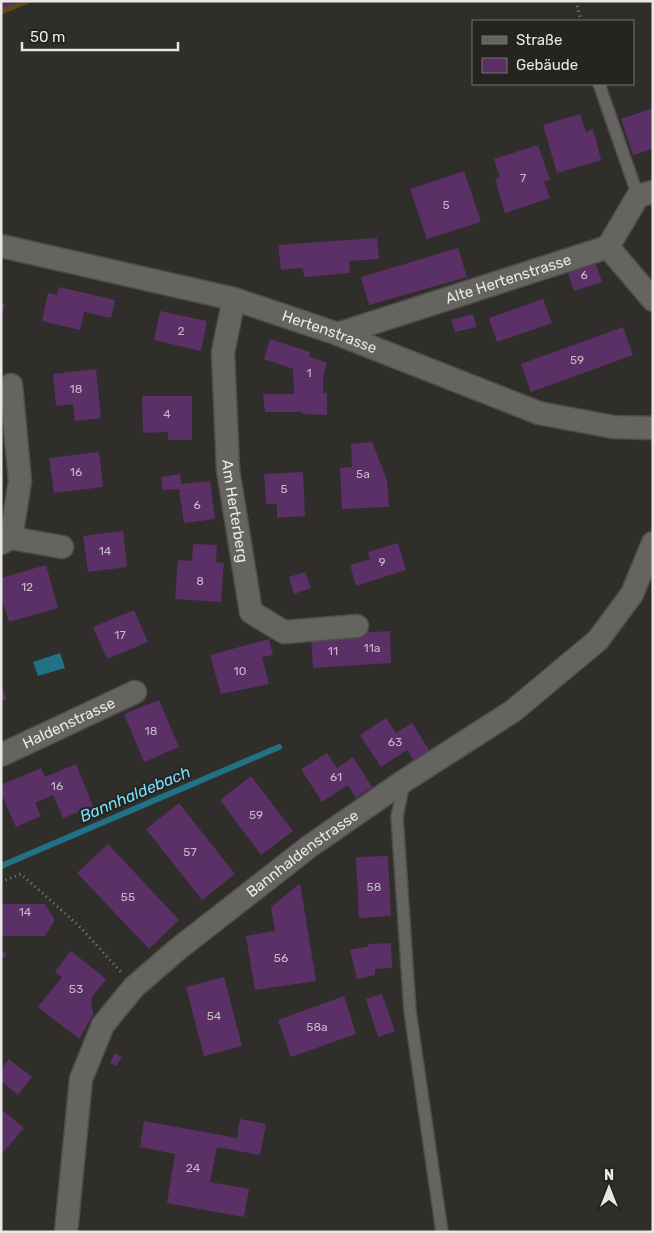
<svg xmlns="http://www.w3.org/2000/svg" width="654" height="1233" font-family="Rubik,sans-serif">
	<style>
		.green { fill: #5d471c }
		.water { fill: #227287 }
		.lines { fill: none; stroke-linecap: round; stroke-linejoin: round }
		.stream { stroke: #227287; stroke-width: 6 }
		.building { fill: #5b3066 }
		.service-casing { stroke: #4e4d4a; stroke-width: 14 }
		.minor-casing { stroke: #4e4d4a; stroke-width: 25 }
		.path { stroke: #81807d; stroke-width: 3; stroke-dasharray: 1 4; stroke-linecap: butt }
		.service { stroke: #656460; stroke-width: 11 }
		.minor { stroke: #656460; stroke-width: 22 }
		.labels { text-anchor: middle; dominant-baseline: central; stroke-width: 4; stroke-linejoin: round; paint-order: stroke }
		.number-label { font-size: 12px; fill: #c6bac6 }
		.street-label { font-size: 15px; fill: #e9e8e6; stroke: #252421 }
		.water-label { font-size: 16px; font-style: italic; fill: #77defd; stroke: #252421 }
	</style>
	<rect width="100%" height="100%" fill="#2f2e2b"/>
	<polygon class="green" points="1,1 34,1 1,15"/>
	<polygon class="water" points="60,653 65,668 38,676 33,662"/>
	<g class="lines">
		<polyline class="stream" points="1,866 279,747"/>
	</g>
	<g class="building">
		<polygon points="1,1 22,1 1,9"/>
		<polygon points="653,108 653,149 633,155 621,119"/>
		<polygon points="580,114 586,132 593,129 601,160 557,173 543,125"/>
		<polygon points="538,145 550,180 544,181 550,198 505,213 495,179 500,177 494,159"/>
		<polygon points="464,171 481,222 427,239 410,189"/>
		<polygon points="377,238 379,259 349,261 350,273 304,277 303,268 281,270 278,245"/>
		<polygon points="458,248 467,277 369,305 361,277"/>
		<polygon points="594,259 602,282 574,291 566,268"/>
		<polygon points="59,287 115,300 111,318 84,312 80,330 42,321 48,293 57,295"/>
		<polygon points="543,299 552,323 497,342 489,318"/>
		<polygon points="1,303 5,304 2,316 1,316"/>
		<polygon points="160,311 207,321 201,351 154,340"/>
		<polygon points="473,314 477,327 455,332 451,320"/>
		<polygon points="623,327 633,355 531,392 521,364"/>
		<polygon points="270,339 310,352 309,356 327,363 323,377 323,393 327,393 327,415 303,414 302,412 265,412 263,394 294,394 293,369 264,359"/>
		<polygon points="96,369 101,418 75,421 73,404 56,406 53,374"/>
		<polygon points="142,396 192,396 192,440 168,440 168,432 143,433"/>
		<polygon points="372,442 387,480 389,507 342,509 340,468 352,467 351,444"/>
		<polygon points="99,452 103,487 54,493 49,458"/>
		<polygon points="303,472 305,516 277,518 277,504 266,504 264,474"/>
		<polygon points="180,474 181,484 210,481 215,519 184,523 179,489 163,490 161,477"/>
		<polygon points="123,531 127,567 88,572 83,536"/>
		<polygon points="398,543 406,570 356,586 350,565 370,559 368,552"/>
		<polygon points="193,544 217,545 216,562 224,563 221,602 175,599 178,560 192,561"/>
		<polygon points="46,565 58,608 9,622 1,596 1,578"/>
		<polygon points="305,572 311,588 294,594 289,577"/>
		<polygon points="134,610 148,642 107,659 93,627"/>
		<polygon points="390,631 391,663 313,668 311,636"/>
		<polygon points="269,639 273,655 262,657 269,684 221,694 210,655"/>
		<polygon points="1,685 7,699 1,702"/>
		<polygon points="159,700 179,747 144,762 124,714"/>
		<polygon points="386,718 396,733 412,723 431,753 416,763 407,750 381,767 360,735"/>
		<polygon points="327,753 337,768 353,757 372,787 356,798 348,785 322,802 301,769"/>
		<polygon points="76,764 93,806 63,818 53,795 35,803 41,816 16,827 1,793 1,785 41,768 45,777"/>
		<polygon points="251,776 293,831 261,855 220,800"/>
		<polygon points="179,803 235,874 202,900 146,829"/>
		<polygon points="108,844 179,920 149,949 77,873"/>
		<polygon points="388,856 391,916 359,918 356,857"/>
		<polygon points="300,883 316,981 255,990 246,936 275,931 271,907"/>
		<polygon points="1,904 45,904 55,920 45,936 1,936"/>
		<polygon points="391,943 392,968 375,969 375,975 357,979 350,950 369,946 368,944"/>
		<polygon points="1,949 7,954 1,961"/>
		<polygon points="71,951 106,979 91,998 93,1015 79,1039 38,1007 62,977 55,972"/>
		<polygon points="224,977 242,1046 204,1056 186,987"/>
		<polygon points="382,994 395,1031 378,1037 366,999"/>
		<polygon points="344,996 356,1034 291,1057 278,1020"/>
		<polygon points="115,1053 122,1057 116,1066 110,1063"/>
		<polygon points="9,1059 32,1077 18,1095 1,1081 1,1069"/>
		<polygon points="1,1109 24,1128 1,1155"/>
		<polygon points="240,1119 266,1124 260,1155 217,1147 210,1182 249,1189 244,1217 167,1203 175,1154 140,1147 144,1121 237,1138"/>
	</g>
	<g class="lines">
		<defs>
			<g id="service">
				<polyline points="599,84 638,196"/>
				<polyline points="404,782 397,817 410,1011 442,1232"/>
			</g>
			<g id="minor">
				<path id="s1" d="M1,246L234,299L338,334L539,413L613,427L653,428"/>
				<polyline points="608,247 653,300"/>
				<path id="s2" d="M234,299L223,352L228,470L251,612L284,632L357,626"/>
				<path id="s3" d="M338,334L608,247L638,196L653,192"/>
				<polyline points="11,538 62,547"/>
				<polyline points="1,543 11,538 20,481 11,385"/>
				<path id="s4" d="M1,755L135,692"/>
				<path id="s5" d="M66,1232L81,1079L103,1025L134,987L178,949L310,846L404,781L513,711L598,640L632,594L653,543"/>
			</g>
		</defs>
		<use href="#service" class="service-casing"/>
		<use href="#minor" class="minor-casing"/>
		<g class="path">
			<polyline points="576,1 581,21"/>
			<polyline points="1,882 21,874 79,926 121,972"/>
		</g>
		<use href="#service" class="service"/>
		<use href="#minor" class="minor"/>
	</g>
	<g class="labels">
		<g class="number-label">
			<text x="523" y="178">7</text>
			<text x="446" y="205">5</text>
			<text x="584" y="275">6</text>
			<text x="181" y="331">2</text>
			<text x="577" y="360">59</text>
			<text x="309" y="373">1</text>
			<text x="76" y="389">18</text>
			<text x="167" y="414">4</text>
			<text x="76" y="472">16</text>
			<text x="363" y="474">5a</text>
			<text x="284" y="489">5</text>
			<text x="197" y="505">6</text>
			<text x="105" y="551">14</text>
			<text x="382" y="562">9</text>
			<text x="200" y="581">8</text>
			<text x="27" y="587">12</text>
			<text x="120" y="635">17</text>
			<text x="372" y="648">11a</text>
			<text x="333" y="651">11</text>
			<text x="240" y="671">10</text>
			<text x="151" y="731">18</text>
			<text x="395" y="742">63</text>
			<text x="336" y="777">61</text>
			<text x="57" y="786">16</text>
			<text x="256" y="815">59</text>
			<text x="190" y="852">57</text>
			<text x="374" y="887">58</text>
			<text x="128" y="897">55</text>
			<text x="25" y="912">14</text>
			<text x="281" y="958">56</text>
			<text x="76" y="989">53</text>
			<text x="214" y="1016">54</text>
			<text x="317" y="1027">58a</text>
			<text x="193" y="1168">24</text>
		</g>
		<g class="street-label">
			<text stroke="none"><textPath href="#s3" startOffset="179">Alte Hertenstrasse</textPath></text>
			<text stroke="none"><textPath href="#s1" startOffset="340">Hertenstrasse</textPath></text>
			<text stroke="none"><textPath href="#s2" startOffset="214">Am Herterberg</textPath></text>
			<text stroke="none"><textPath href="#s4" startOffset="75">Haldenstrasse</textPath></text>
			<text stroke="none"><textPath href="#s5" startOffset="476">Bannhaldenstrasse</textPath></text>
		</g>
		<g class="water-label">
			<text transform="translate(135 794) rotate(-23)">Bannhaldebach</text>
		</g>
	</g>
	<rect width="654" height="1233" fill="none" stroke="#e9e8e6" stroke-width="5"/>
	<rect x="472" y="20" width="162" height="65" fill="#252421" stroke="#737270"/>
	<rect x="482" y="36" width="25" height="8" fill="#656460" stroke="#737270"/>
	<text x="516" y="45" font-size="15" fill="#e9e8e6">Straße</text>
	<rect x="482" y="58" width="25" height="15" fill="#5b3066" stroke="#737270"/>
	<text x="516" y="70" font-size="15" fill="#e9e8e6">Gebäude</text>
	<g transform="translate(609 1188)" stroke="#252421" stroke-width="4" paint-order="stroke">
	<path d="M0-4L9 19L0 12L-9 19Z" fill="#e9e8e6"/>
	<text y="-8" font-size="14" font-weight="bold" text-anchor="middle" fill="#e9e8e6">N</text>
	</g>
	<path d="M22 42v8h156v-8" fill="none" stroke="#e9e8e6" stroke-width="2.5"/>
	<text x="30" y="42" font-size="15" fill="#e9e8e6" stroke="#252421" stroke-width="4" paint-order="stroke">50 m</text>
</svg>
